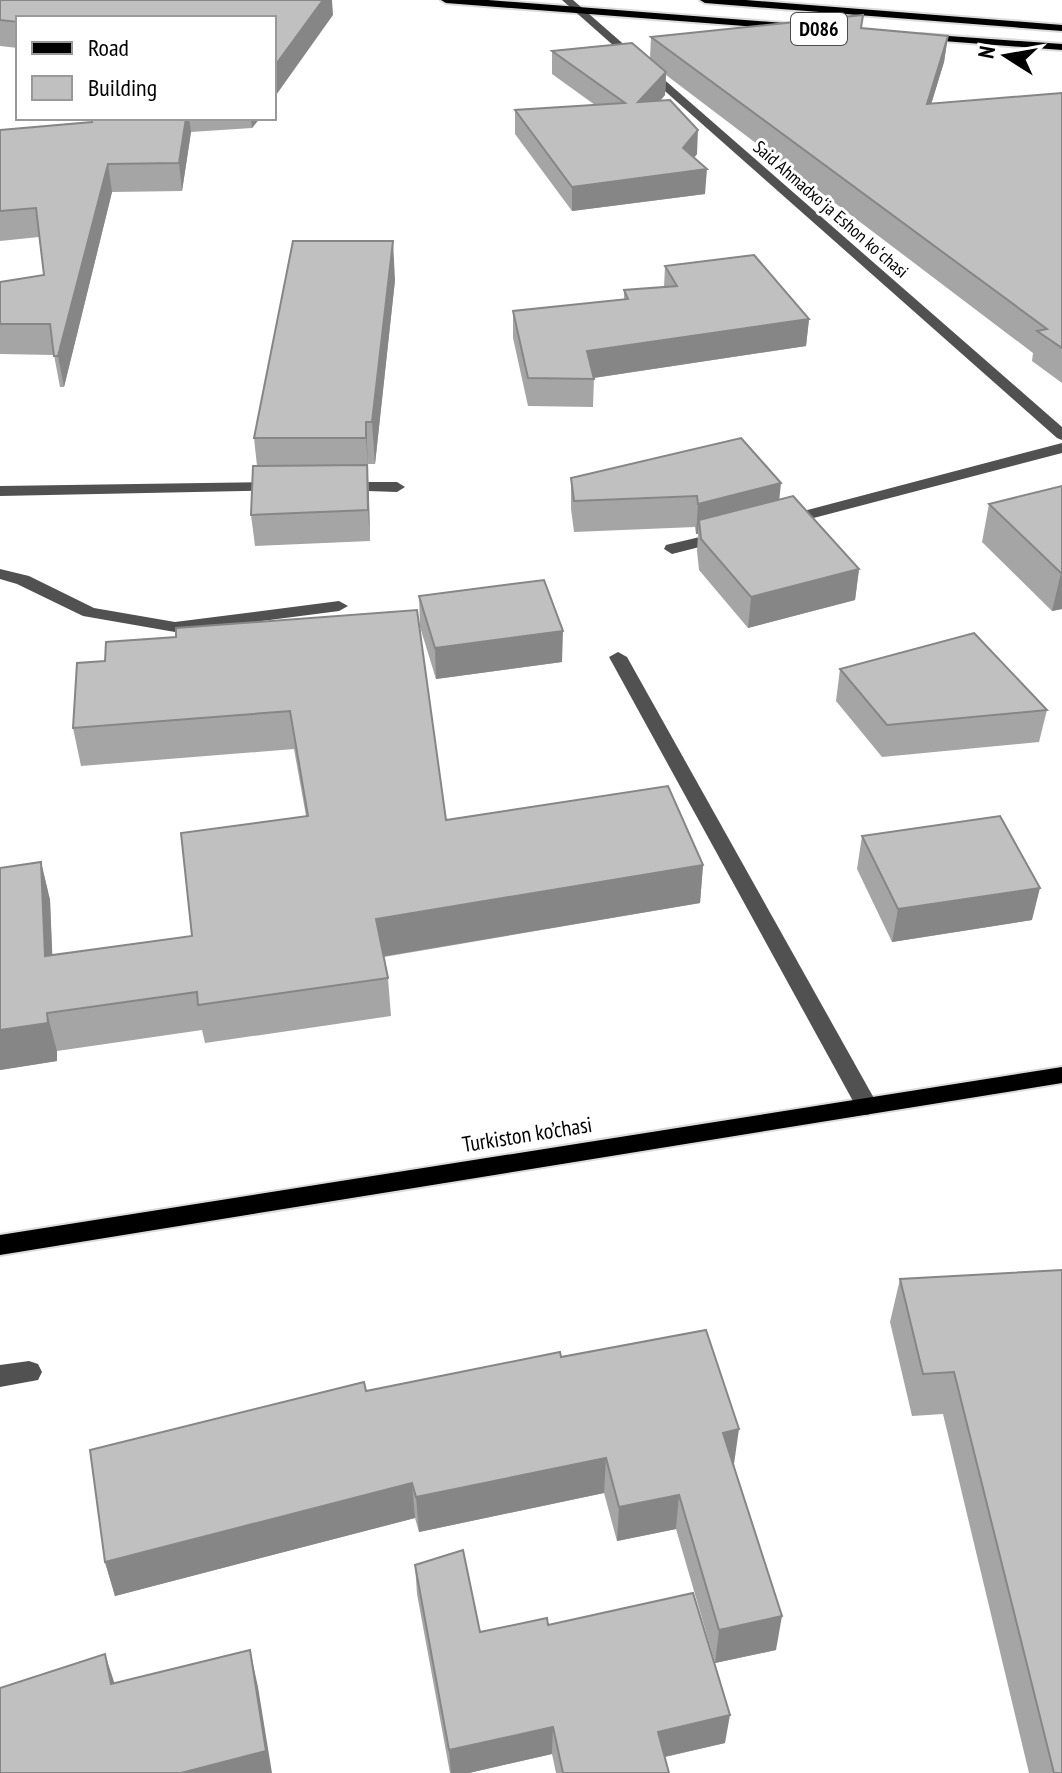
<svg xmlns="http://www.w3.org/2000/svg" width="1062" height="1773" font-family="'PT Sans Narrow',sans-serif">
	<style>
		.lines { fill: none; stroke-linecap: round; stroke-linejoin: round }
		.major-casing { stroke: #dbdbdb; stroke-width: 4 }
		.minor { fill: #515151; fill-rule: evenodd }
		.major { fill: #000; fill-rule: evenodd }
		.wall { fill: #a5a5a5 }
		.shaded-wall { fill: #868686 }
		.building { fill: #c0c0c0; stroke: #868686; stroke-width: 2 }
		.labels { text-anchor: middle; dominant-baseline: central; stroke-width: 6; stroke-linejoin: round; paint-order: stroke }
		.far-street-label { font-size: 18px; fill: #000; stroke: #fff }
		.shield { fill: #fff; stroke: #4c4c4c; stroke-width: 2 }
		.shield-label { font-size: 20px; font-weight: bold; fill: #000 }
		.street-label { font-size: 22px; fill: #000; stroke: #fff }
	</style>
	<rect width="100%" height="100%" fill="#fff"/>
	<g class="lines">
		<defs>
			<g id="major">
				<polygon points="441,0 488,0 797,24 803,27 797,30 446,3"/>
				<polygon points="700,0 746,0 1062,25 1062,31 705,3"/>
				<polygon points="921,34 1062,44 1062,50 917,39 917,35"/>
				<polygon points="1062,1067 1062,1083 0,1255 0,1235"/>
			</g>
		</defs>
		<use href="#major" class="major-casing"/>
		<g class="minor">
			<polygon points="562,0 573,0 1062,427 1062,440 1057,438"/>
			<polygon points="1062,443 1062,453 783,526 775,521 777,518"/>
			<polygon points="280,482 286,484 286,490 0,496 0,486"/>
			<polygon points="344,482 397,482 405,487 397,492 338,490 338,484"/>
			<polygon points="721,532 729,537 727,540 672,554 664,549 666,545"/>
			<polygon points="0,569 29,576 94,608 175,622 339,601 348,606 339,611 175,632 83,616 17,584 0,579"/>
			<polygon points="618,652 627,657 875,1100 878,1106 875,1112 867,1115 859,1112 609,657"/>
			<polygon points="29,1361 38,1364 42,1372 38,1380 0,1387 0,1365"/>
		</g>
		<use href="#major" class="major"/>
	</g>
	<g class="wall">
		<polygon points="0,0 333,15 274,18 18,18 18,48 0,46"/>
		<polygon points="861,28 948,36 944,62 931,104 1062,93 1062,383 1032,361 1033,353 666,75 665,95 660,101 697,154 694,158 705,194 572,211 515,134 515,110 595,105 552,74 552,51 650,58 651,37"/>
		<polygon points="91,118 260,118 252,128 191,132 182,191 112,192 64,387 60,387 54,355 0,354 0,282 44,275 39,237 0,241 0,130 92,122"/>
		<polygon points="665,266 809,319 806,346 594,378 593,407 528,406 513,338 513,311 624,299 624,290 664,287"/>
		<polygon points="395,280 375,464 368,464 370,541 255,546 251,515 257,466 254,438"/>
		<polygon points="571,478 779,499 859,569 855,600 748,628 699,570 697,551 698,534 696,534 695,527 574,532 571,509"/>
		<polygon points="1062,486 1062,609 1052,611 982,542 989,504"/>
		<polygon points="419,596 562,662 436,679 420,627"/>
		<polygon points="176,628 446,820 703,865 700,903 384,957 388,978 391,1016 205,1043 202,1030 57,1051 57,1061 0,1070 41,862 50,900 52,955 192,936 306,816 294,749 81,766 73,728 105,661 176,637"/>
		<polygon points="840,669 1047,710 1039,742 882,757 836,701"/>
		<polygon points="862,836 1032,920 892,942 857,869"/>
		<polygon points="1062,1270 1062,1773 1029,1773 943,1414 912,1416 890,1322 900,1279"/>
		<polygon points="561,1357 734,1464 776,1650 715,1663 676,1529 617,1541 604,1493 419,1532 415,1518 115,1596 105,1562 366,1391"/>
		<polygon points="415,1565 480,1632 548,1625 725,1743 665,1757 669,1773 556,1773 552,1754 469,1773 450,1773 417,1594"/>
	</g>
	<g class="shaded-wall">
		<polygon points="323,0 332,0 333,15 274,98 274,67"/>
		<polygon points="948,36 944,62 923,131 927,104"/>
		<polygon points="666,72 665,95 637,126 638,102"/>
		<polygon points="186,118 189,118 191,132 182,191 179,163"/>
		<polygon points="251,118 260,118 252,128"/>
		<polygon points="698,130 697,154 682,172 683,148"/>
		<polygon points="108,164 112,192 64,387 58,356"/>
		<polygon points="707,169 705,194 572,211 572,187"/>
		<polygon points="393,241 395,280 375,464 372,422"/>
		<polygon points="809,319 806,346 586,379 587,351"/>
		<polygon points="366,422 368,464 369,479 366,438"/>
		<polygon points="367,465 369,495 370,541 368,510"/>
		<polygon points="781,483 778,513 699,520 698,534 696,534 698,504"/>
		<polygon points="859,569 855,600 748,628 751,597"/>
		<polygon points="1061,573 1062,573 1062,609 1052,611"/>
		<polygon points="563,631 562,662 436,679 435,648"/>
		<polygon points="41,862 50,900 54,994 45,956"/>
		<polygon points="703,865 700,903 379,957 376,919"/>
		<polygon points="1040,888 1032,920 892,942 898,909"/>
		<polygon points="47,1013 57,1051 57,1061 0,1070 0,1030"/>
		<polygon points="739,1429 734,1464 719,1468 723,1433"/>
		<polygon points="606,1458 604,1493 419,1532 416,1497"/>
		<polygon points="412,1483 415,1518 115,1596 105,1562"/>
		<polygon points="679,1495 676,1529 617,1541 619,1507"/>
		<polygon points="782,1616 776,1650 715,1663 719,1630"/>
		<polygon points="250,1650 258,1687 272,1773 181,1773"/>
		<polygon points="105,1654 117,1691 111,1684"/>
		<polygon points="730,1715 725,1743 655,1759 658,1732"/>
		<polygon points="553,1727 552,1754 469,1773 451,1773 449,1750"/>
	</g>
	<g class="building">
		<polygon points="0,0 323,0 274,67 274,18 18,18 18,22 0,20"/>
		<polygon points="863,15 861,28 948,36 927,104 1062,93 1062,348 1037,331 1047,329 651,37"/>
		<polygon points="632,43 666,72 638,102 670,100 698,130 683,148 707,169 572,187 515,110 625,103 552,51"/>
		<polygon points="91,118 186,118 179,163 108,164 58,356 54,356 50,324 0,324 0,282 44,275 36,208 0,211 0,130 92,122"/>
		<polygon points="293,241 393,241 372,422 366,422 366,438 254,438"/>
		<polygon points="754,255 809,319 587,351 594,379 528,378 513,311 628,299 624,290 677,286 665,266"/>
		<polygon points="741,438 781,483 698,504 697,496 574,501 571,478"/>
		<polygon points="367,465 368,510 251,515 253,466"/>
		<polygon points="1062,486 1062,573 1061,573 989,504"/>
		<polygon points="793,496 859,569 751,597 701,539 699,520"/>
		<polygon points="544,580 563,631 435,648 419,596"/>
		<polygon points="417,610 446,820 668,786 703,865 376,919 388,978 198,1005 197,992 47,1013 48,1023 0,1030 0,868 41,862 45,956 192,936 181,833 308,816 290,711 73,728 77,663 105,661 106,642 176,637 176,628"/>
		<polygon points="974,633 1047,710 887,725 840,669"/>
		<polygon points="1000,816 1040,888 898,909 862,836"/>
		<polygon points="1062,1270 1062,1773 1054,1773 954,1372 923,1374 900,1279"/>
		<polygon points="706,1330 739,1429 723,1433 782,1616 719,1630 679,1495 619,1507 606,1458 416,1497 412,1483 105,1562 90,1450 364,1382 366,1391 560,1352 561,1357"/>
		<polygon points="463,1550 480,1632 547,1618 548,1625 693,1593 730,1715 658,1732 669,1773 563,1773 553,1727 449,1750 415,1565"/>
		<polygon points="250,1650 266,1751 181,1773 0,1773 0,1688 105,1654 111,1684"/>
	</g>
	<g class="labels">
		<g class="far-street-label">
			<text transform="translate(831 209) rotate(41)">Said Ahmadxoʻja Eshon koʻchasi</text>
		</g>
		<rect class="shield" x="791" y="13" width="56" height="32" rx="6"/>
		<g class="shield-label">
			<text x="819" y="29">D086</text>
		</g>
		<g class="street-label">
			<text transform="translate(527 1134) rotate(-9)">Turkiston ko’chasi</text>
		</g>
	</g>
	<rect x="16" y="16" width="260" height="104" fill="#ffffff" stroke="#999999" stroke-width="2"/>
	<rect x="32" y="42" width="40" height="12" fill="#000000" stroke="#999999" stroke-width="2"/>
	<text x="88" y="56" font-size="24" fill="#000000">Road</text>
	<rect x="32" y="76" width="40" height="24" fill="#c0c0c0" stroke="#999999" stroke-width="2"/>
	<text x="88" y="96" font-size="24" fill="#000000">Building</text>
	<g transform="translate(1006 56) rotate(281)" stroke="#ffffff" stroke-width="6" paint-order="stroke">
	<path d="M0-6L14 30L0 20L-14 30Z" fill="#000000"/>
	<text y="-12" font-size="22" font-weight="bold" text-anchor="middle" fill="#000000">N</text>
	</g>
</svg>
